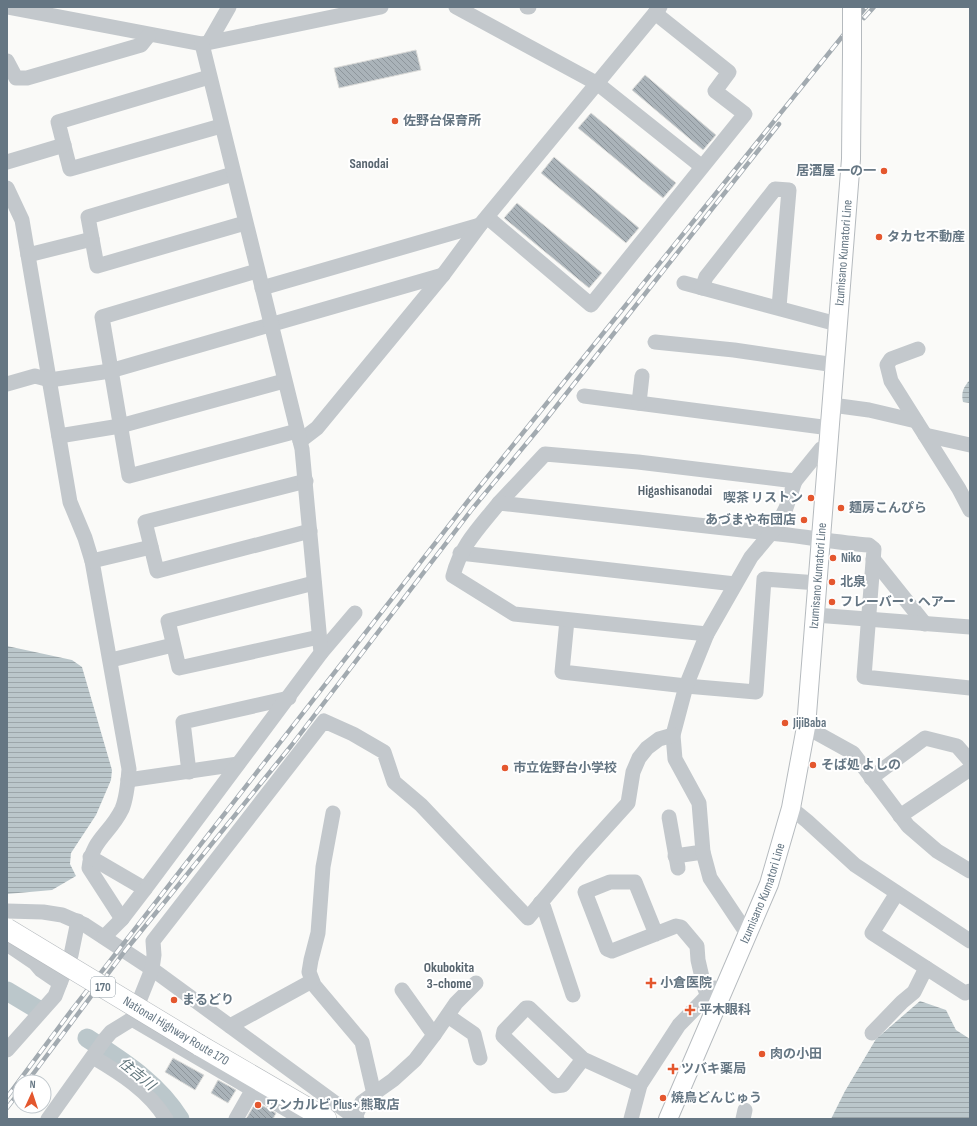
<svg xmlns="http://www.w3.org/2000/svg" width="977" height="1126" font-family="'Sofia Sans Condensed','Noto Sans JP',sans-serif">
	<style>
		.water { fill: url(#water-rules) }
		.lines { fill: none; stroke-linecap: round; stroke-linejoin: round }
		.river { stroke: #bbc7cb; stroke-width: 19 }
		.building { fill: url(#building-back-hatch); stroke: #dcdcda }
		.major-casing { stroke: #b5babe; stroke-width: 20 }
		.highway-casing { stroke: #b4b9bd; stroke-width: 22 }
		.minor { stroke: #c3c8cc; stroke-width: 15 }
		.major { stroke: #fff; stroke-width: 18 }
		.highway { stroke: #fff; stroke-width: 21 }
		.rail-casing { stroke: #a2aab0; stroke-width: 4.5 }
		.rail { stroke: #fff; stroke-width: 3; stroke-dasharray: 9; stroke-linecap: butt }
		.major-bridge-casing { stroke: #b5babe; stroke-width: 20; stroke-linecap: butt }
		.highway-bridge-casing { stroke: #b4b9bd; stroke-width: 22; stroke-linecap: butt }
		.major-bridge { stroke: #fff; stroke-width: 18 }
		.highway-bridge { stroke: #fff; stroke-width: 21 }
		.poi-dot { fill: #e4572e; stroke: #fff; stroke-width: 1.5 }
		.labels { text-anchor: middle; dominant-baseline: central; stroke-width: 4; stroke-linejoin: round; paint-order: stroke }
		.shield { fill: #fff; stroke: #939fa8; stroke-width: 1 }
		.shield-label { font-size: 12px; font-weight: bold; fill: #657683 }
		.poi-label { font-size: 13px; font-weight: bold; fill: #657683; stroke: #fff; text-anchor: start }
		.street-label { font-size: 13px; fill: #657683; stroke: #fff }
		.neighbourhood-label { font-size: 14px; font-weight: bold; fill: #57646e; stroke: #fff }
		.water-label { font-size: 14px; font-style: italic; fill: #60757c; stroke: #fff }
	</style>
	<defs>
		<pattern id="water-rules" width="6" height="5" patternUnits="userSpaceOnUse"><rect width="6" height="5" fill="#bbc7cb"/><path d="M0 2.5h6" fill="none" stroke="#9ca6aa"/></pattern>
		<pattern id="building-back-hatch" width="6" height="6" patternUnits="userSpaceOnUse"><rect width="6" height="6" fill="#aab3b9"/><path d="M-1 5l2 2M0 0l6 6M5-1l2 2" fill="none" stroke="#8e969c"/></pattern>
	</defs>
	<rect width="100%" height="100%" fill="#fafaf8"/>
	<g class="water">
		<path d="M970,380V403L963,402C961,393 963,387 970,380Z"/>
		<polygon points="7,646 72,660 82,667 112,770 111,780 96,815 71,853 70,864 76,876 52,890 7,894"/>
		<polygon points="920,1001 946,1010 956,1030 970,1039 970,1119 831,1119 845,1091 876,1039"/>
	</g>
	<g class="lines">
		<g class="river">
			<polyline points="7,991 37,1009"/>
			<path d="M87,1038C122,1061 157,1082 180,1119"/>
		</g>
	</g>
	<g class="building">
		<polygon points="416,50 421,70 339,88 334,68"/>
		<polygon points="645,75 716,135 703,150 632,90"/>
		<polygon points="591,113 676,183 663,198 578,128"/>
		<polygon points="554,157 639,228 626,243 541,173"/>
		<polygon points="517,203 602,273 589,288 504,218"/>
		<polygon points="173,1058 204,1075 195,1090 165,1072"/>
		<polygon points="218,1080 236,1090 228,1103 211,1093"/>
		<polygon points="256,1102 276,1113 273,1119 246,1119"/>
	</g>
	<g class="lines">
		<defs>
			<g id="major">
				<path id="s1" d="M668,1119L769,884L791,808L806,727L851,159L852,53"/>
			</g>
			<polyline id="highway" points="199,1045 326,1119"/>
		</defs>
		<use href="#major" class="major-casing"/>
		<use href="#highway" class="highway-casing"/>
		<g class="minor">
			<polyline points="7,7 202,44 381,7"/>
			<polyline points="456,7 598,84 701,166"/>
			<polyline points="527,7 529,7"/>
			<polyline points="209,42 229,7"/>
			<polyline points="7,61 16,78 27,78 141,45 149,35"/>
			<polyline points="209,77 58,122 70,169 221,126"/>
			<polyline points="7,162 64,145"/>
			<polyline points="233,174 88,217 97,266 245,223"/>
			<path d="M7,188L22,220L70,502L85,538L92,561L129,769C128,782 127,797 122,809C110,834 92,839 89,868L122,919"/>
			<polyline points="487,217 591,305 745,114 715,91 729,72 655,13"/>
			<polyline points="28,255 92,239"/>
			<polyline points="257,271 102,317 129,476 297,431"/>
			<polyline points="684,283 837,324"/>
			<polyline points="262,288 480,225"/>
			<polyline points="702,288 706,277 775,189 789,190 779,307"/>
			<polyline points="655,342 734,350 835,365"/>
			<polyline points="918,349 891,359 887,365 891,381 959,489 970,510"/>
			<polyline points="7,384 35,376 50,380 110,371 443,275"/>
			<polyline points="584,396 830,428"/>
			<polyline points="639,403 642,376"/>
			<polyline points="832,405 869,410 916,421"/>
			<polyline points="925,435 970,445"/>
			<polyline points="59,436 120,426 284,381"/>
			<polyline points="300,441 317,428 443,275 480,225 660,7"/>
			<polyline points="306,481 145,522 157,571 310,531"/>
			<polyline points="499,503 545,454 638,462 795,481"/>
			<polyline points="460,553 735,584"/>
			<polyline points="873,559 925,624"/>
			<polyline points="92,561 151,547"/>
			<polyline points="314,583 168,621 179,668 319,637"/>
			<polyline points="815,615 970,627"/>
			<polyline points="567,620 562,672 686,686 756,692 764,579 818,583"/>
			<path d="M707,634L514,614L453,576C461,545 479,528 499,503L779,534C809,537 839,543 869,545L874,549L864,677L970,688"/>
			<polyline points="321,653 355,613"/>
			<polyline points="111,660 173,645"/>
			<polyline points="806,727 853,753 908,826 937,851 970,871"/>
			<polyline points="189,772 183,722 289,698"/>
			<polyline points="871,778 925,738 957,746 970,761"/>
			<polyline points="128,780 238,764"/>
			<polyline points="791,808 807,821 855,865 970,941"/>
			<polyline points="333,813 323,867 318,933 311,960 309,972 314,985 362,1042 374,1094"/>
			<polyline points="900,816 970,769"/>
			<polyline points="669,817 678,868"/>
			<polyline points="675,856 703,852"/>
			<polyline points="90,857 145,889"/>
			<polyline points="897,893 872,933 965,993 970,991"/>
			<polyline points="540,903 544,908 573,995"/>
			<polyline points="7,911 43,912 62,915 85,925 152,969 357,1119"/>
			<polyline points="656,934 635,882 610,882 585,892 607,949 612,951 676,926 681,927 697,946 698,960 704,986 707,994"/>
			<polyline points="748,935 710,878 703,852 699,803 675,759 673,735 686,686 707,634 751,557 777,526 786,508 795,481 821,449 829,445"/>
			<polyline points="104,937 122,919 145,889 321,653 302,449 202,44"/>
			<polyline points="7,944 35,963 41,970 60,983"/>
			<polyline points="448,1016 474,1034 480,1058"/>
			<polyline points="132,1019 303,1119"/>
			<polyline points="230,1026 312,981"/>
			<polyline points="872,1033 902,1002 914,992 926,968"/>
			<polyline points="434,1035 456,1003 476,983"/>
			<polyline points="7,1050 55,996 71,955 78,921"/>
			<path d="M93,1057C120,1073 149,1091 166,1119"/>
			<polyline points="583,1059 563,1085 555,1086 503,1036 504,1031 526,1008 529,1008 583,1059 640,1085"/>
			<polyline points="355,1117 362,1102 393,1080 415,1060 434,1035 402,990"/>
			<polyline points="48,1119 105,1039 111,1032 132,1019 152,969 154,955 153,941 324,721 353,734 384,752 394,782 421,805 528,918 581,855 628,803 633,772 639,758 647,748 659,739 673,735"/>
			<polyline points="236,1119 253,1089"/>
			<polyline points="631,1119 640,1085 679,1025 715,988"/>
			<polyline points="743,1119 745,1110"/>
		</g>
		<use href="#major" class="major"/>
		<use href="#highway" class="highway"/>
		<defs>
			<g id="rail">
				<polyline points="864,18 874,7"/>
				<polyline points="27,1082 125,951 291,746 473,508 540,427 779,124"/>
				<polyline points="7,1097 71,1011 468,501 866,7"/>
				<polyline points="7,1108 20,1091"/>
			</g>
		</defs>
		<use href="#rail" class="rail-casing"/>
		<use href="#rail" class="rail"/>
		<defs>
			<polyline id="major-bridge" points="852,7 852,53"/>
			<polyline id="highway-bridge" points="7,929 199,1045"/>
		</defs>
		<use href="#major-bridge" class="major-bridge-casing"/>
		<use href="#highway-bridge" class="highway-bridge-casing"/>
		<use href="#major-bridge" class="major-bridge"/>
		<use href="#highway-bridge" class="highway-bridge"/>
	</g>
	<g class="poi-dot">
		<circle cx="395" cy="121" r="4"/>
		<circle cx="884" cy="171" r="4"/>
		<circle cx="879" cy="237" r="4"/>
		<circle cx="811" cy="498" r="4"/>
		<circle cx="841" cy="508" r="4"/>
		<circle cx="804" cy="520" r="4"/>
		<circle cx="833" cy="558" r="4"/>
		<circle cx="832" cy="582" r="4"/>
		<circle cx="832" cy="602" r="4"/>
		<circle cx="785" cy="723" r="4"/>
		<circle cx="813" cy="765" r="4"/>
		<circle cx="505" cy="768" r="4"/>
		<path d="M649 977h4v4h4v4h-4v4h-4v-4h-4v-4h4z"/>
		<circle cx="174" cy="1000" r="4"/>
		<path d="M688 1004h4v4h4v4h-4v4h-4v-4h-4v-4h4z"/>
		<circle cx="762" cy="1054" r="4"/>
		<path d="M671 1063h4v4h4v4h-4v4h-4v-4h-4v-4h4z"/>
		<circle cx="663" cy="1098" r="4"/>
		<circle cx="258" cy="1105" r="4"/>
	</g>
	<g class="labels">
		<rect class="shield" x="91" y="977" width="24" height="20" rx="3"/>
		<g class="shield-label">
			<text x="103" y="987">170</text>
		</g>
		<g class="poi-label">
			<text x="403" y="121">佐野台保育所</text>
			<text x="876" y="171" text-anchor="end">居酒屋 一の一</text>
			<text x="887" y="237">タカセ不動産</text>
			<text x="803" y="498" text-anchor="end">喫茶 リストン</text>
			<text x="849" y="508">麺房こんぴら</text>
			<text x="796" y="520" text-anchor="end">あづまや布団店</text>
			<text x="841" y="558">Niko</text>
			<text x="840" y="582">北泉</text>
			<text x="840" y="602">フレーバー・ヘアー</text>
			<text x="793" y="723">JijiBaba</text>
			<text x="821" y="765">そば処 よしの</text>
			<text x="513" y="768">市立佐野台小学校</text>
			<text x="660" y="983">小倉医院</text>
			<text x="182" y="1000">まるどり</text>
			<text x="699" y="1010">平木眼科</text>
			<text x="770" y="1054">肉の小田</text>
			<text x="681" y="1069">ツバキ薬局</text>
			<text x="671" y="1098">焼鳥どんじゅう</text>
			<text x="266" y="1105">ワンカルビ Plus+ 熊取店</text>
		</g>
		<g class="street-label">
			<text stroke="none"><textPath href="#s1" startOffset="893">Izumisano Kumatori Line</textPath></text>
			<text stroke="none"><textPath href="#s1" startOffset="569">Izumisano Kumatori Line</textPath></text>
			<text stroke="none"><textPath href="#s1" startOffset="245">Izumisano Kumatori Line</textPath></text>
			<text transform="translate(176 1031) rotate(31)">National Highway Route 170</text>
		</g>
		<g class="neighbourhood-label">
			<text x="369" y="163">Sanodai</text>
			<text x="675" y="490">Higashisanodai</text>
			<text x="449" y="967">Okubokita<tspan x="449" dy="16">3-chome</tspan></text>
		</g>
		<g class="water-label">
			<text transform="translate(137 1074) rotate(39)">住吉川</text>
		</g>
	</g>
	<rect width="977" height="1126" fill="none" stroke="#657683" stroke-width="16"/>
	<g transform="translate(32 1094) rotate(3)"><circle r="19" fill="#ffffff" stroke="#c1c8cd"/>
	<path d="M0-3L7 15L0 10L-7 15Z" fill="#e4572e"/>
	<text y="-6" font-size="11" font-weight="bold" text-anchor="middle" fill="#657683">N</text>
	</g>
</svg>
